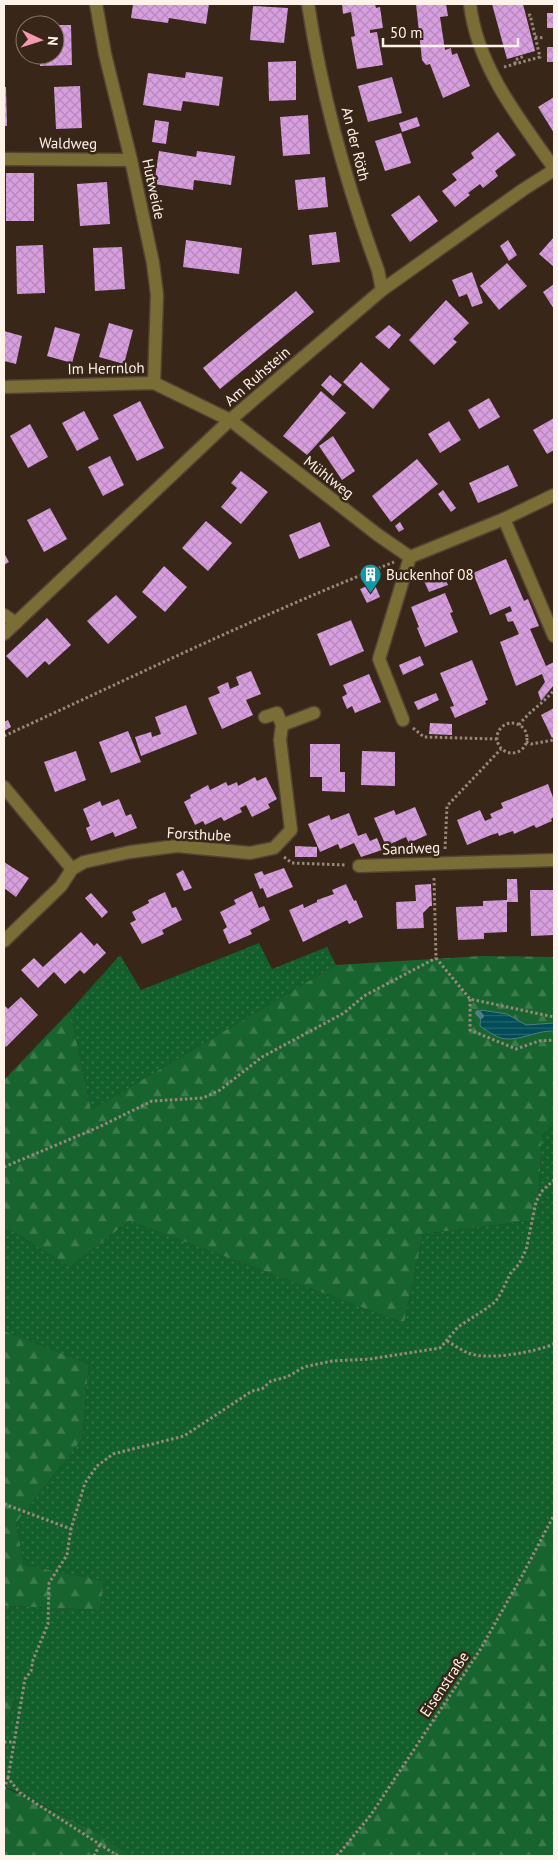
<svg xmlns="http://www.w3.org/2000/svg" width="558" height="1860" font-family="'PT Sans',sans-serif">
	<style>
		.grass { fill: url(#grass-dots) }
		.forest { fill: url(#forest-firs) }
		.water { fill: url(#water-rules); stroke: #4d7e83 }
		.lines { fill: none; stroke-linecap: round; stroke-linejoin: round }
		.stream { stroke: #4d7e83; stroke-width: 5.5 }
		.building { fill: url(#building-cross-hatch) }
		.minor-casing { stroke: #544335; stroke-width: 15 }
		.path { stroke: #97887c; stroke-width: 3; stroke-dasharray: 2.5 2.5; stroke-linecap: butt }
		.minor { stroke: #7b6d36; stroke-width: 12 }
		.labels { text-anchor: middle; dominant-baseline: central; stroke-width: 5; stroke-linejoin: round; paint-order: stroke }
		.street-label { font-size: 15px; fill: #fff2e9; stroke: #382618 }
		.poi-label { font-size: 15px; fill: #fff2e9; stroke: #382618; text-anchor: start }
	</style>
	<defs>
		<pattern id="grass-dots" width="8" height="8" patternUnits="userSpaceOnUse" patternTransform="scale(1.25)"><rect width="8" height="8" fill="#125f2b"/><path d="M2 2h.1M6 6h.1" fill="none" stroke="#36764a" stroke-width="1.8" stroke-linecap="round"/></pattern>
		<pattern id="forest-firs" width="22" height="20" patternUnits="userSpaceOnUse" patternTransform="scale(1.25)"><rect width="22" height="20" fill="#18642f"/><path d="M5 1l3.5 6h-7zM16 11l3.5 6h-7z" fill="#3b7b4d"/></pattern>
		<pattern id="water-rules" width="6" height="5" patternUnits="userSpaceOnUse" patternTransform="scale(1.25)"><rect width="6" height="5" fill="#014c57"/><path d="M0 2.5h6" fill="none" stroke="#27666f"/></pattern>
		<pattern id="building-cross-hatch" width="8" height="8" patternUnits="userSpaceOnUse" patternTransform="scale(1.25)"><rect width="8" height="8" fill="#d89edf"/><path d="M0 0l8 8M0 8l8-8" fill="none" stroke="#b589b9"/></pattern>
	</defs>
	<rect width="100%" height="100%" fill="#382618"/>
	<g class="grass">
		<polygon points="259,943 272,969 327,947 336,965 91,1110 70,1011 120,955 141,990"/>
		<polygon points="554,1124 554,1515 524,1572 480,1650 370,1816 334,1856 131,1856 99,1833 4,1786 4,1727 16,1699 4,1698 4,1606 100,1610 104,1581 24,1565 16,1523 82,1439 89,1364 4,1331 4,1226 70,1267 129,1221 404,1323 423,1234 537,1220 542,1136"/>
	</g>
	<g class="forest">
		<polygon points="481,956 554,957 554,1124 542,1136 537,1220 423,1234 404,1323 129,1221 70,1267 4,1226 4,1080 70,1011 91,1110 336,965"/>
		<polygon points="4,1331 89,1364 82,1439 16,1523 24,1565 104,1581 100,1610 4,1606"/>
		<polygon points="554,1515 554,1856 334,1856 370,1816 480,1650 524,1572"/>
		<polygon points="4,1698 16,1698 4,1727"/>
		<polygon points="4,1787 99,1833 131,1856 4,1856"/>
	</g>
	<path class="water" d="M481,1010L507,1014L526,1025L554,1023V1031C535,1030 516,1044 498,1037C491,1034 485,1029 480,1026Z"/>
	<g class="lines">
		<polyline class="stream" points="478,1013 481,1016"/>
	</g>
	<g class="building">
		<polygon points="133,4 209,4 206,24 169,18 168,23 131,18"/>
		<polygon points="342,4 375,4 376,8 380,7 383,28 370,30 370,33 377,32 383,65 357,69 351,37 355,36 351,12 343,14"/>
		<polygon points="416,4 446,4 448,16 440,17 445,50 451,48 452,55 457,53 470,86 443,98 430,64 426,65 422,60"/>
		<polygon points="492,4 523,4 535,51 507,59"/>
		<polygon points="253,6 288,8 284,43 250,40"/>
		<rect x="547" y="13" width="7" height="15"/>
		<polygon points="55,25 71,25 72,65 40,66 40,55 55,55"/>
		<rect x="547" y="47" width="7" height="15"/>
		<polygon points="296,61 296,100 269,101 268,62"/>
		<polygon points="186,72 223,77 219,106 183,101 181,111 143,105 148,73 185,78"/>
		<polygon points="392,77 402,113 368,122 358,86"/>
		<polygon points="80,86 82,128 56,129 54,87"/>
		<polygon points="4,87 6,87 7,126 4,126"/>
		<polygon points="554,97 554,133 538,107"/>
		<polygon points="308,115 310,154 283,156 280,117"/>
		<polygon points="417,117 420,126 402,132 399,123"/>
		<polygon points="155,120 169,122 166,144 152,142"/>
		<polygon points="498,132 516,155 495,171 498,176 483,188 480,184 468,193 470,195 455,207 442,191 457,180 452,174 474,158 471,153"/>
		<polygon points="401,133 411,163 385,171 375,141"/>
		<polygon points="159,151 196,157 197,151 235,156 231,185 194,180 193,190 154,184"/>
		<rect x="6" y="173" width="28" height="48"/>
		<polygon points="325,177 328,207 298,210 295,180"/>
		<polygon points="107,182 110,224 80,226 77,184"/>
		<polygon points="419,195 438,221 410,242 391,215"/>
		<polygon points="336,232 340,262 312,265 309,235"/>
		<polygon points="554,237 554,267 539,254"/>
		<polygon points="186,240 242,248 239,274 183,267"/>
		<polygon points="508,240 517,255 509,261 500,246"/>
		<polygon points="43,245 45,293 17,294 16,246"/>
		<polygon points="122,247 125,289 95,291 93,248"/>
		<polygon points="507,263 527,286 499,310 480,286"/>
		<polygon points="472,272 483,303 472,307 467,294 459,297 452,280"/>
		<polygon points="554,284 554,309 543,292"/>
		<polygon points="296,291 314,312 220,389 203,368"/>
		<polygon points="446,300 469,323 453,339 457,342 434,365 409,340"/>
		<polygon points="109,323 133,330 124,364 99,357"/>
		<polygon points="389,325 401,335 389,349 375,337"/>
		<polygon points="55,327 80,334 72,363 47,356"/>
		<polygon points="4,331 22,336 16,364 4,361"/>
		<polygon points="361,362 390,389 373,409 343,382"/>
		<polygon points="330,375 342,385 333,396 321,385"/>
		<polygon points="321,391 346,413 307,455 283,436"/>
		<polygon points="489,398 500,417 479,429 468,410"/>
		<polygon points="140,401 164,448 137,461 113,415"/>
		<polygon points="84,411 99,439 77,451 62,423"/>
		<polygon points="554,418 554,450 547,454 533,430"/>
		<polygon points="449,421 461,440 440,453 428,434"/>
		<polygon points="30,424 48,457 28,468 10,436"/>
		<polygon points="333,436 355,471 342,480 319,446"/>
		<polygon points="110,456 124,485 103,496 88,467"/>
		<polygon points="417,459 438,484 391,522 372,496"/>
		<polygon points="508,465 518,486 478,503 469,483"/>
		<polygon points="241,471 268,492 241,524 221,507 237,488 231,483"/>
		<polygon points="443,490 456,508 451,512 438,494"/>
		<polygon points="50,508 67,539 44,552 27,520"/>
		<polygon points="206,521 232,543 208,571 182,548"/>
		<polygon points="320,522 330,546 299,559 289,535"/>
		<polygon points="400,522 404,529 399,532 395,526"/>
		<polygon points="4,553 9,562 4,565"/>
		<polygon points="506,559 524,601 528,599 539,626 530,629 546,666 554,662 554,685 541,701 538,692 545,682 542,674 516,686 500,642 519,634 513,621 508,622 505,614 512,611 510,606 490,615 473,573"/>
		<polygon points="164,566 187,587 165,612 142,592"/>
		<polygon points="442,571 448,585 429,592 423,579"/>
		<polygon points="374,583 380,597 367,603 360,589"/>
		<polygon points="445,593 453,612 450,613 458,632 425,647 417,628 419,627 411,607"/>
		<polygon points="116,595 137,617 108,644 87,621"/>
		<polygon points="47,618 71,645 49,665 45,661 27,678 6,656"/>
		<polygon points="351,620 364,651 330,666 317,634"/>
		<polygon points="420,656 424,665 403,675 399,665"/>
		<polygon points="472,660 488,700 485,701 486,704 455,718 450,707 454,706 440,673"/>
		<polygon points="251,671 261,694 246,700 253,715 222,729 208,698 220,693 217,687 228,682 230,689 239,685 236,677"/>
		<polygon points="369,674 381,702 355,713 352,706 347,709 342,697 347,694 343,685"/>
		<polygon points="436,693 439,700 418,710 414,702"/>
		<polygon points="186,705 197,734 141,756 135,737 151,732 152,737 161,734 155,717"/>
		<polygon points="554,708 554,737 552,738 541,715"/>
		<polygon points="8,720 11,727 4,731 4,722"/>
		<polygon points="430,723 452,724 452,735 429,734"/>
		<polygon points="128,731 141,762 111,773 99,742"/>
		<polygon points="310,744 340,744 340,772 345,772 345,792 322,791 322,777 310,777"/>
		<polygon points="76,751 86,780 55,792 44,762"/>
		<polygon points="362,751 395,752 395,786 361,785"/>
		<polygon points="255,777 257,781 266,777 277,799 268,804 270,808 252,817 246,805 240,808 242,812 224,821 221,817 205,825 203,821 195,825 184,802 191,798 190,795 208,785 210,790 226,782 228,786 237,782 238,786"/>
		<polygon points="548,784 554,800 554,817 551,819 552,821 536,828 534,825 514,834 513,831 499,836 498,833 491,835 467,845 457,820 480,810 485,821 492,818 490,814 503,808 501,803"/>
		<polygon points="119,799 126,816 131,814 137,828 115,837 113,832 91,841 86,828 90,826 83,809 100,801 102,806"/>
		<polygon points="415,807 427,835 409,843 406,837 386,846 374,818 394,810 396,815"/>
		<polygon points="349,813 358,836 366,833 370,841 377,838 382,850 361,857 354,843 340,849 338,844 320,852 308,824 329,815 331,820"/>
		<polygon points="295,846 317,847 317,857 295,857"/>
		<polygon points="4,862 29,878 16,897 4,888"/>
		<polygon points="284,868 293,887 267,898 263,888 260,889 254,874 262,871 264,875"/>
		<polygon points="183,870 192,888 184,891 176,874"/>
		<polygon points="507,879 517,879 518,902 507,902"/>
		<polygon points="346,884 354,901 356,900 363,917 349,924 347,920 303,942 289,910 303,904 304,908 317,902 317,900 334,894 332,890"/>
		<polygon points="431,884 432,906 430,906 423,913 424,928 397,929 396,902 416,901 415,885"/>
		<polygon points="530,890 554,890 554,935 531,936"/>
		<polygon points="252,891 259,908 264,906 270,920 250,930 252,934 229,944 223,930 227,927 220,912 236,904 234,900"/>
		<polygon points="165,892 172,908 176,907 182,920 162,930 164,934 142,944 130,923 136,920 132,912 149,903 148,900"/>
		<polygon points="91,893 108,912 102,918 85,898"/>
		<polygon points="507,900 507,932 484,933 484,939 458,940 456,907 483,906 483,901"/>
		<polygon points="81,932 94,946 97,943 106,953 84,974 80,970 65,984 54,972 38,988 21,970 34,958 43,967"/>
		<polygon points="21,997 38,1015 6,1047 4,1045 4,1005 8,1009"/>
	</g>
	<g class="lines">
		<defs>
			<g id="minor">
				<polyline points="96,4 105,54 131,160 153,263 157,295 154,383"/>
				<path d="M308,4C322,95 346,184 378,270L382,290"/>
				<path d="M470,4C477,66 519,119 554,168"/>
				<polyline points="4,159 131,160"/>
				<polyline points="4,387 154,383 230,420 378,535 410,557 504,519 554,495"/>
				<polyline points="504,519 554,636"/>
				<polyline points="4,615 16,623"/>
				<polyline points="4,634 230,420 382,290 524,189 554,170"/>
				<polyline points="403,720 379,659 410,557"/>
				<polyline points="282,725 314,713"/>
				<polyline points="4,787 72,869"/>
				<polyline points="359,866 554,860"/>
				<polyline points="4,941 61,886 72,869 84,862 130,852 177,846 250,853 274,848 291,830 280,740 282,725 277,713 265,717"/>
			</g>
		</defs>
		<use href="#minor" class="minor-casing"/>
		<g class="path">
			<polyline points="535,37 544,38"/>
			<polyline points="515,64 515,60 524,56"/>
			<polyline points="504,67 540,57 530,15 526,16"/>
			<circle cx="512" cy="738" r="15"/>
			<path d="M519,725C528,712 544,703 554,690"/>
			<polyline points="413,728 424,737 497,739"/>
			<path d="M4,736C133,677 261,614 394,562"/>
			<polyline points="526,742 531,744 554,740"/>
			<polyline points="445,849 447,806 501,749"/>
			<polyline points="284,857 292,863 346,865"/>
			<polyline points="434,878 436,958 470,999 554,1017"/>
			<polyline points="470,999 470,1030 516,1049 539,1041 554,1040"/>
			<polyline points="4,1167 99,1127 152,1101 203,1098 220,1090 262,1057 344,1013 364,996 436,958"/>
			<path d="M447,1341C454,1345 461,1350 468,1353C488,1361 535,1352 554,1344"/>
			<polyline points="4,1504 71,1529"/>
			<polyline points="4,1742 14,1742"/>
			<polyline points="8,1778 25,1679 31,1671 33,1660 48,1624 49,1583 67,1555 71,1529 85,1483 97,1466 113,1454 184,1436 252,1391 262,1389 271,1381 287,1377 304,1367 332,1361 370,1359 440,1348 458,1327 487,1308 496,1301 501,1293 510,1274 519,1264 526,1250 536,1202 542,1191 554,1180"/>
			<polyline points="4,1789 8,1778 20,1793 118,1856"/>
			<polyline points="94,1856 100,1844"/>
			<polyline points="337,1856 370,1816 480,1650 524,1572 554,1515"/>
		</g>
		<use href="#minor" class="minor"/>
	</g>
	<defs>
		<symbol id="building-pin" viewBox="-11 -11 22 30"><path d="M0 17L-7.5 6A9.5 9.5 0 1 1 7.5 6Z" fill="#0f9aa8" stroke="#382618"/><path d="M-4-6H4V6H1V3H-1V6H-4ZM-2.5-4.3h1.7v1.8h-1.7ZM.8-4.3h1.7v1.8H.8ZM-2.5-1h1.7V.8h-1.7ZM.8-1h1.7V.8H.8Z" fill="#fff"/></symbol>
	</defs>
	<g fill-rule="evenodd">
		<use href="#building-pin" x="358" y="562" width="25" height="34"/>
	</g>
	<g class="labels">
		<g class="street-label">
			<text transform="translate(68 143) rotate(1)">Waldweg</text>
			<text transform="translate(356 144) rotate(76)">An der Röth</text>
			<text transform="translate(154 189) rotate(78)">Hutweide</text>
			<text transform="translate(106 368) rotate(-1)">Im Herrnloh</text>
			<text transform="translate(257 376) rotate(-41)">Am Ruhstein</text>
			<text transform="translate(329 477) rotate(38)">Mühlweg</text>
			<text transform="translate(199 834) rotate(3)">Forsthube</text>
			<text transform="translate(411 848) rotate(-2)">Sandweg</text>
			<text transform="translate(444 1684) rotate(-56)">Eisenstraße</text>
		</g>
		<g class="poi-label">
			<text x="386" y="574">Buckenhof 08</text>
		</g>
	</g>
	<rect width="558" height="1860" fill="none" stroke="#fff2e9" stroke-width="10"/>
	<g transform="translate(40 40) rotate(94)"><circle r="24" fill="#382618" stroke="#88786c"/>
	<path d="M0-4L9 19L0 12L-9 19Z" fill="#f19ab1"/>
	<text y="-8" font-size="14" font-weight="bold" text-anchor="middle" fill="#fff2e9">N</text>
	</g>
	<path d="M383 38v8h135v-8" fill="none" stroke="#fff2e9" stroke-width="2.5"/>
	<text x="390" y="38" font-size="15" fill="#fff2e9" stroke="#382618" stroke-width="4" paint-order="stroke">50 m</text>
</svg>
